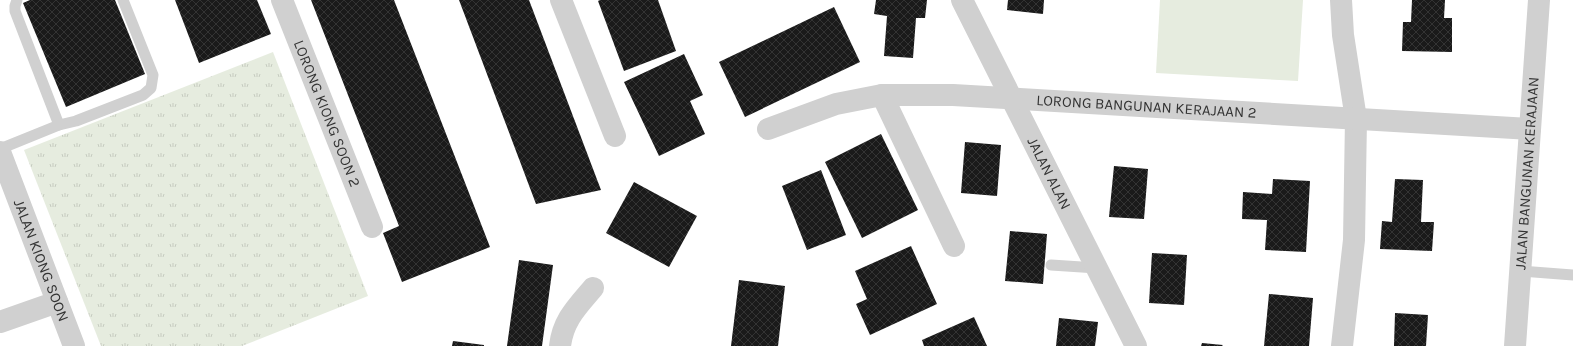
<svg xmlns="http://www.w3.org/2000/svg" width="1573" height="346" font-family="Karla,sans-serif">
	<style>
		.green { fill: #e6ecdf }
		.park { fill: url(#park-tufts) }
		.building { fill: url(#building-cross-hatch) }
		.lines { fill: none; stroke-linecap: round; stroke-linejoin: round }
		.service { stroke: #d0d0d0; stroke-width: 11 }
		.minor { stroke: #d0d0d0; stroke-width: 22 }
		.labels { text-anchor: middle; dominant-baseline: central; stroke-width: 4; stroke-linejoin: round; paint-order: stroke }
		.street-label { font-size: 15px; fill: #333; stroke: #fff }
	</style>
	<defs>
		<pattern id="park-tufts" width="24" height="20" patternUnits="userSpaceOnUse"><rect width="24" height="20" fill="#e6ecdf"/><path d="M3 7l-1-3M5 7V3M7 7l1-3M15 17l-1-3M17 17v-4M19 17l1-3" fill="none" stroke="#c6cbc0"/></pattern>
		<pattern id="building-cross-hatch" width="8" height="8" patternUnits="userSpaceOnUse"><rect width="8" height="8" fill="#1a1a1a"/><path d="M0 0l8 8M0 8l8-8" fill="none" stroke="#333"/></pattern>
	</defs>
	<rect width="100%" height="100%" fill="#fff"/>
	<polygon class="green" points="1160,0 1303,0 1298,81 1156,73"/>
	<polygon class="park" points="273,52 368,296 242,346 101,346 24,150"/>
	<g class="building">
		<polygon points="30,0 115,0 145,74 66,107 23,3"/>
		<polygon points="175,0 257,0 271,34 199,63"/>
		<polygon points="311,0 394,0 490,247 402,282 383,233 399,226"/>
		<polygon points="459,0 529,0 601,190 536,204"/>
		<polygon points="600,0 658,0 676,51 624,71 598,1"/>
		<polygon points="876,0 927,0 925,18 916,18 913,58 884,56 887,16 874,14"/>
		<polygon points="1008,0 1044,0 1043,14 1007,10"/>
		<polygon points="1412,0 1445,0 1444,18 1452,18 1452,52 1402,51 1403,22 1411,22"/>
		<polygon points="834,7 860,62 745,117 719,62"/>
		<polygon points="684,54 703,95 690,101 705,134 659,156 624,82"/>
		<polygon points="881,134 918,210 862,238 825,162"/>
		<polygon points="965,142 1001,145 997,196 961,193"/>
		<polygon points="1114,166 1148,169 1144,219 1109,217"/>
		<polygon points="821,170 846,235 807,250 782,186"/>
		<polygon points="1273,179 1310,181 1306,252 1265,250 1267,220 1242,219 1243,192 1272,194"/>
		<polygon points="1395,179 1423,180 1421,222 1434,222 1432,251 1380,249 1382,221 1392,222"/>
		<polygon points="634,182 697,216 669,267 606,233"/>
		<polygon points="1010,231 1047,234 1043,284 1005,281"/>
		<polygon points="911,246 937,304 870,335 856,304 867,299 855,271"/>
		<polygon points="1152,253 1187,255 1184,305 1149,303"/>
		<polygon points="519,260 553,265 542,346 507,346"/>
		<polygon points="739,280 785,286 778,346 731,346"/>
		<polygon points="1269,294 1313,298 1309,346 1264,346"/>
		<polygon points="1395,313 1428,315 1426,346 1394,346"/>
		<polygon points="974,317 987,346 924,346 922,340"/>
		<polygon points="1059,318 1098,322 1095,346 1056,346"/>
		<polygon points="453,341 484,345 484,346 452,346"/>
		<polygon points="1202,343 1223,345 1222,346 1201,346"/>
	</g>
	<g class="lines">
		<g class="service">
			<polyline points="17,0 15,6 15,11 59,125 76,121 143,95 151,88 153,75 123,0"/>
			<polyline points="0,149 59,125"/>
			<polyline points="1051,265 1097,268"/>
			<polyline points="1520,271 1573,275"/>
		</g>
		<g class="minor">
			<path id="s1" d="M282,0L372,227"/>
			<polyline points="561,0 615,136"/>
			<path id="s2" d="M962,0L1136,346"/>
			<polyline points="1341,0 1343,35 1356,119 1354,240 1342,346"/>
			<polyline points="882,95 954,246"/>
			<path id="s3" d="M768,129L836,104L882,95H953L1530,129"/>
			<path id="s4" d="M0,152L74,346"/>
			<polyline points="0,322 57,302"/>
			<path d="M560,346C563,320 577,307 593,288"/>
			<path id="s5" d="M1515,346L1539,0"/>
		</g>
	</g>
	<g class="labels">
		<g class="street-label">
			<text stroke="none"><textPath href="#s3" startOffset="384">LORONG BANGUNAN KERAJAAN 2</textPath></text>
			<text stroke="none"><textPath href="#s1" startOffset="122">LORONG KIONG SOON 2</textPath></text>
			<text stroke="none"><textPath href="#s2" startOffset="194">JALAN ALAN</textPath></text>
			<text stroke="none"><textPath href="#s5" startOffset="173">JALAN BANGUNAN KERAJAAN</textPath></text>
			<text stroke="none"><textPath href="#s4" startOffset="116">JALAN KIONG SOON</textPath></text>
		</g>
	</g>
</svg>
